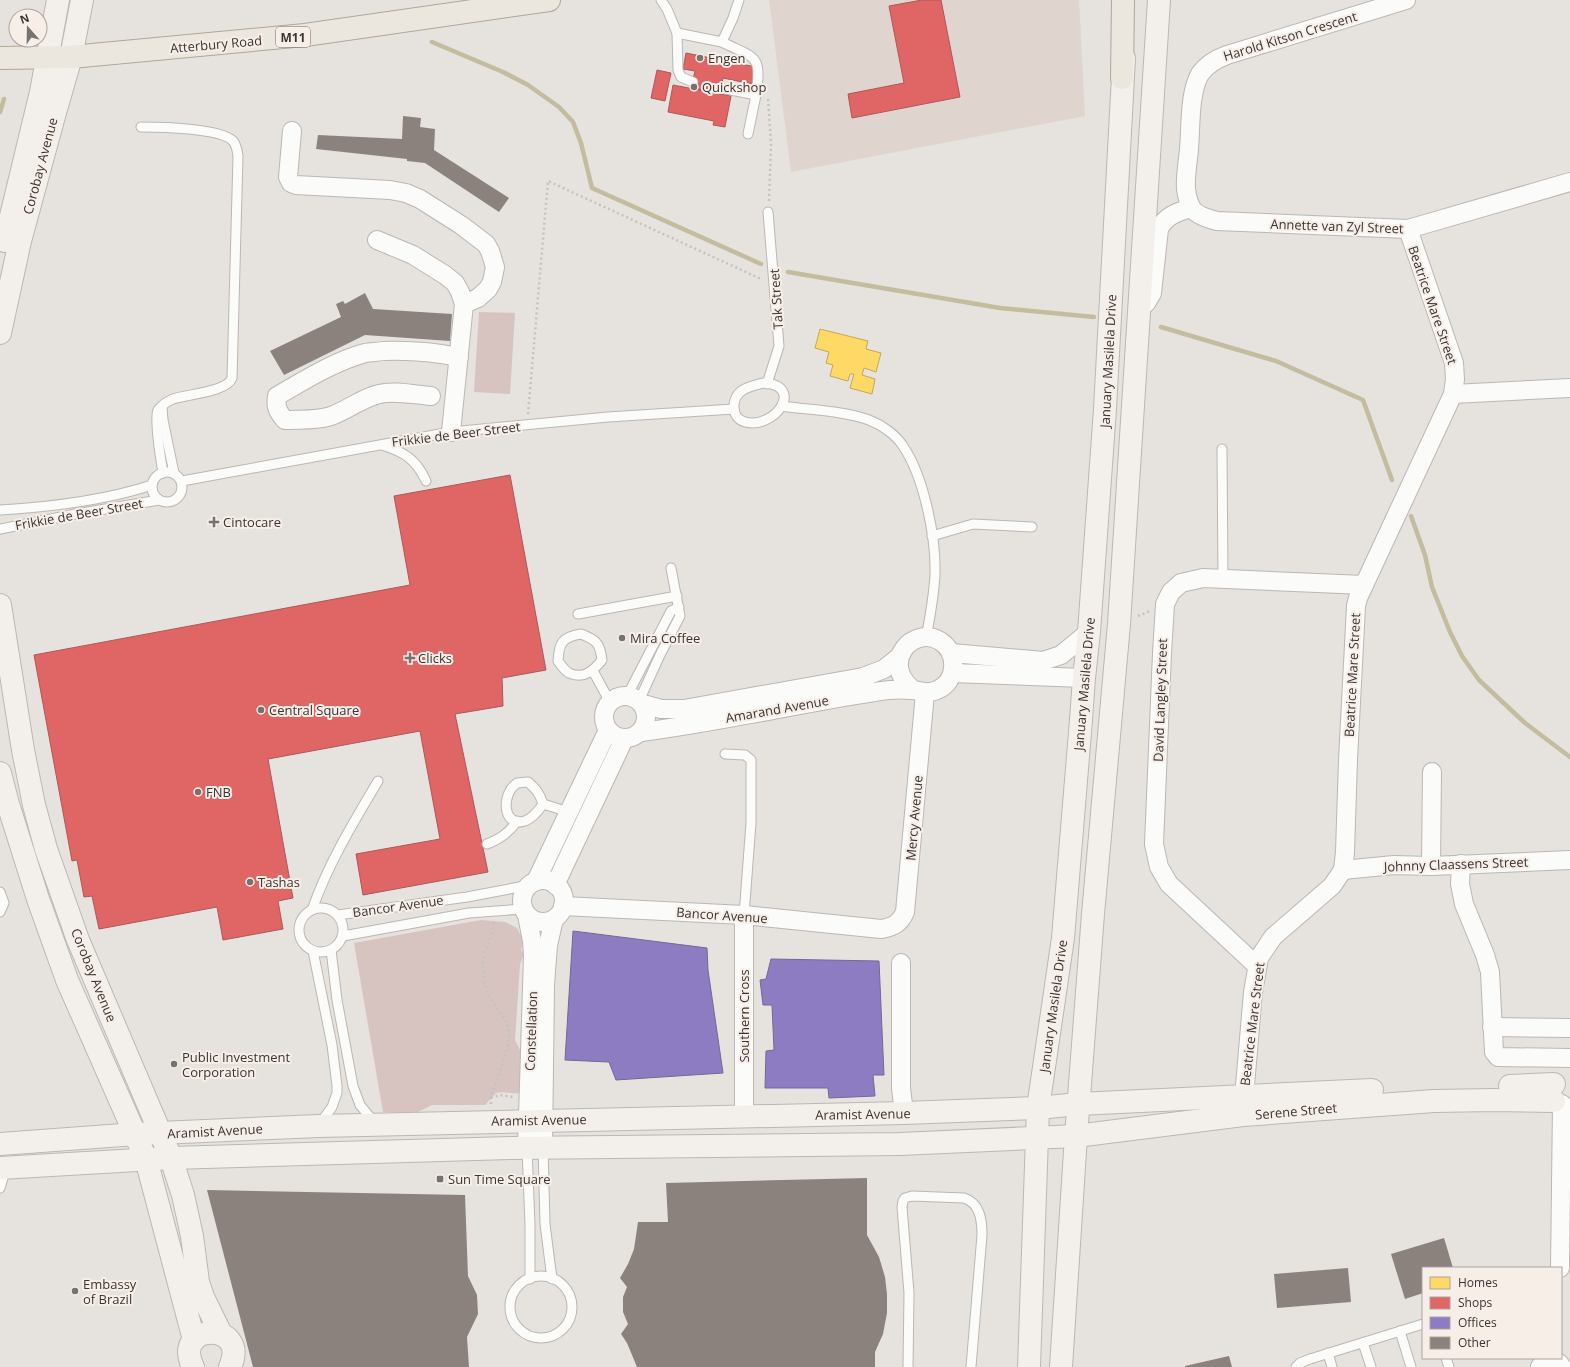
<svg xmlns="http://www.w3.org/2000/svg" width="1570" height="1367" font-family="'Open Sans',sans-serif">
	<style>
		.built { fill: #e0d5ce }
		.green { fill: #d7c4c1 }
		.homes { fill: #ffd966; stroke: #c4a857 }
		.shops { fill: #e06666; stroke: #ae5757 }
		.offices { fill: #8e7cc3; stroke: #746798 }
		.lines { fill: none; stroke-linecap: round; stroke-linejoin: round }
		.stream { stroke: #c4bc9f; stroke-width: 4.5 }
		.building { fill: #8b827e }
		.lane-casing { stroke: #bbb7b4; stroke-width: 11 }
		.street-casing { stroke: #bbb7b4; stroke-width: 20 }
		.secondary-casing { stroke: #bbb7b4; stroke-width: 24 }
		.primary-casing { stroke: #b0a798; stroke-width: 24 }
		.path { stroke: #c4c3c1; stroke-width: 2.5; stroke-dasharray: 2 3; stroke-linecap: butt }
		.lane { stroke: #fbfbfa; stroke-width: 9 }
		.street { stroke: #fbfbfa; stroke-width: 18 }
		.secondary { stroke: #f3f0ec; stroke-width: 22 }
		.primary { stroke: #ebe6de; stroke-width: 22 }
		.poi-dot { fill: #76726f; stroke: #f7eee8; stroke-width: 1.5 }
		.labels { text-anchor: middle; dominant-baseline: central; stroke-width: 4; stroke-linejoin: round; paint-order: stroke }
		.shield { fill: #f7eee8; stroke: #726c69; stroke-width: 1 }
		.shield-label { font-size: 12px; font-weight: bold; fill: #393533 }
		.street-label { font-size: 13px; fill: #393533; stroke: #f7eee8 }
		.poi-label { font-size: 13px; fill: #393533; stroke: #f7eee8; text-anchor: start }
	</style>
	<rect width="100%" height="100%" fill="#e6e2de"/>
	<polygon class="built" points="769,0 1079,0 1085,116 791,172"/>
	<g class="green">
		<polygon points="479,312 515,313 510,394 474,392"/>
		<path d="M481,920L505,922L517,928L524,942L521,949L524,954L520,964L515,1040L523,1056L519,1093C511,1094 504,1091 496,1093L485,1105H432L416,1113L383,1112L354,943Z"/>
	</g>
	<polygon class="homes" points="820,329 868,341 866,349 881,353 876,372 864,368 862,375 875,379 872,394 850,388 854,374 850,374 848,381 830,376 833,365 826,363 829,352 815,348"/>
	<g class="shops">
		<polygon points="922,0 941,0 960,97 852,118 848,94 904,83 889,6"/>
		<polygon points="686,53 756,67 752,84 723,78 720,94 691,88 695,71 683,69"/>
		<polygon points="657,70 671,73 665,101 651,98"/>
		<polygon points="673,85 731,96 725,127 713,125 714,121 668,112"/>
		<polygon points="510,475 546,670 502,678 503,706 455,714 488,872 363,895 356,854 440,839 420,731 268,759 293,898 278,901 283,929 223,940 217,907 99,929 92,896 84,897 77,860 72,861 34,655 410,585 394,496"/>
	</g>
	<g class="offices">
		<polygon points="573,931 707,948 708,970 723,1073 616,1080 609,1062 565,1060"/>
		<polygon points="771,959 879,961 884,1075 873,1075 875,1096 829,1098 828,1088 765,1088 766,1051 774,1050 772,1005 763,1005 760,980 766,979"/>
	</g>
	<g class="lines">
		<g class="stream">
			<polyline points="432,42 503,72 528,85 559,107 573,122 581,143 592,188 761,264"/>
			<polyline points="0,112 4,99"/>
			<polyline points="788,272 1000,308 1094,317"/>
			<polyline points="1161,327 1276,361 1363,400 1392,480"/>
			<polyline points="1411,516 1425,555 1432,587 1450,632 1462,656 1479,680 1525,723 1570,757"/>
		</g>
	</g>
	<g class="building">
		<polygon points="403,116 421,118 420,127 435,129 434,150 509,198 499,212 425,163 407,161 407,159 316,149 318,135 402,139"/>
		<polygon points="365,293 373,309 452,314 450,341 365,335 284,375 270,351 341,317 336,304 343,301 345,304"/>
		<polygon points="867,1178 867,1235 879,1257 885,1277 887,1294 887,1313 883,1334 875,1352 875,1367 637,1367 627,1343 621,1334 628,1324 623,1312 623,1297 627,1287 620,1278 628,1264 634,1249 638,1222 668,1222 666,1183"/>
		<polygon points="207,1190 465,1195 468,1276 477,1295 478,1314 467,1337 469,1367 253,1367"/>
		<polygon points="1444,1238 1453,1268 1423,1268 1423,1293 1405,1299 1391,1254"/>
		<polygon points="1348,1268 1351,1302 1277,1308 1274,1274"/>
		<polygon points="1229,1356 1232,1367 1185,1367 1185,1366"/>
	</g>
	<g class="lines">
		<defs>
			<g id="lane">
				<polyline points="661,0 667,9 677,33 722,42 733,18 739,0"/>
				<polyline points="677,33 678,70 681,77 693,82"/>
				<path d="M722,42C756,59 762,54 756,95"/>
				<polyline points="721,88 756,95 748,134"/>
				<path d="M141,127C160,127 220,128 233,141C237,146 237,150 238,156L232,378C227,392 188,394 173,399C168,401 162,405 158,410C154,418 161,461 163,473"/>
				<path d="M763,383C806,385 775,430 745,422C730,418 731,397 743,390C749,386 756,385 763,383Z"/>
				<polyline points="767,384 779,346 768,212"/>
				<path d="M782,406C809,410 845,411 869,420C882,425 896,435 903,446C924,477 936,537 935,574C934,596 930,617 926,638"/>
				<polyline points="162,407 163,420 174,473"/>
				<path d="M382,445C404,452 416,459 426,481"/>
				<polyline points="1222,449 1223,579"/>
				<circle cx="167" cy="487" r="15"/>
				<polyline points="182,481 451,432 608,417 734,409"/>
				<path d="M0,510C51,507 103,501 152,485"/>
				<polyline points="0,529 76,514 159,500"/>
				<polyline points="932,536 973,524 1032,527"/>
				<polyline points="578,614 677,596"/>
				<path d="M581,634C597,640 600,644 602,660C594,670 584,680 569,673C565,671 561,665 558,661C559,643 562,637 581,634Z"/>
				<polyline points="593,671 610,702"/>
				<polyline points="627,696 671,611 679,607"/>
				<polyline points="639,701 660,655 680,616 671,568"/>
				<polyline points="725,754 745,755 751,760 751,823 744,915"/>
				<path d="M528,782C536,789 540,794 543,804C539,810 533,818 525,821C505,827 502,802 511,789C512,787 515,785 517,783Z"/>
				<polyline points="543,804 569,812"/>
				<path d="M487,844C500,839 509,833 517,821"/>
				<polyline points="0,892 4,903 0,912"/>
				<circle cx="321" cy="930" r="22"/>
				<path d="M312,910C328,864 353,823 378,781"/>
				<polyline points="338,915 467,897 530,885"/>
				<polyline points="343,936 469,913 523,909"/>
				<polyline points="331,950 337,1000 353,1086 360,1105 374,1122"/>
				<polyline points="313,951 332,1045 337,1086 337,1093 332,1107 319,1125"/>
				<polyline points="543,1147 545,1224 552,1279"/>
				<polyline points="527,1148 530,1225 530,1279"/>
				<polyline points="0,1188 6,1168"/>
				<circle cx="541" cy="1307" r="31"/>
				<polyline points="1400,1331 1411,1367"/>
				<polyline points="1363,1343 1371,1367"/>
				<polyline points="1328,1353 1332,1367"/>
				<polyline points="1446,1358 1449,1367"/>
				<path d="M908,1367L909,1293L902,1207L903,1201L905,1198L912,1196L964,1198C980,1203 982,1220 982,1235L971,1367"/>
				<polyline points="1296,1367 1300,1363 1310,1359 1423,1324"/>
			</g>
			<g id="street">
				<path d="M1406,0L1227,55C1216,59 1207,64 1200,74C1189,93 1191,127 1189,149C1188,162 1185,176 1186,189C1187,195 1188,202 1191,207C1195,215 1209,219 1217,221L1408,229L1570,182"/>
				<polyline points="292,131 288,177 291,183 296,185 390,190 406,193 420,199 461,225 486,244 490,251 495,267 492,282 488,289 478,298 464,304"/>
				<polyline points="377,240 413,255 445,275 455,283 460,292 464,304 451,432"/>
				<path d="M1138,311L1146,303L1152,293L1159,229C1166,215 1178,212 1191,208"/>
				<polyline points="1453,394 1570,388"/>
				<path d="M431,396C415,395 395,390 379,394C362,398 348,410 331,416C317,421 300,419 285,420C278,412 275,407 277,396C305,380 333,362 365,353C370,352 377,352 383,351C409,350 434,352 459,357"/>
				<polyline points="951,653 1043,661 1061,655 1089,632"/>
				<polyline points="953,673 1084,678"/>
				<circle cx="625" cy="717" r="21"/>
				<polyline points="643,704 661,709 684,709 863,677 884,669 899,657"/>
				<path d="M641,732C720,722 796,704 874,692C886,690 899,689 911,690C921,690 926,695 937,690C957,682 959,653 940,641C913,625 880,662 912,689"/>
				<polyline points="1461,864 1460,884 1464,904 1485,955 1490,972 1494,1052 1498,1057 1570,1058"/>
				<polyline points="1431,866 1432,772"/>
				<polyline points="1343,870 1394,865 1431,866 1570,860"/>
				<circle cx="543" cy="901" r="21"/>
				<polyline points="536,881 608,730"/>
				<polyline points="555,885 624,739"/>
				<path d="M563,906L744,915L881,929C894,927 900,923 905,912L925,693"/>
				<polyline points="527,915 532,941 533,956 527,1148"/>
				<polyline points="744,915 744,1116"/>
				<polyline points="901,963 901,1088 904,1113"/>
				<polyline points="1256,965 1169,884 1159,867 1154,844 1162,653 1165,604 1171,592 1181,583 1203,578 1364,585"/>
				<polyline points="1492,1027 1570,1028"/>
				<polyline points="1243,1109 1253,992 1259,958 1273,937 1332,886 1343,870 1345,852 1348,760 1356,606 1358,598 1453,394 1455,379 1454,363 1408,229"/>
				<polyline points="543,1147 545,985 548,945 554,919"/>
				<polyline points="1560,1268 1562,1104"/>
				<path d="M1540,1367C1545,1357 1556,1357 1562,1367"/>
			</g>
			<g id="secondary">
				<polyline points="5,241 41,92 58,0"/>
				<polyline points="0,333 20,241 54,116 71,57 82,0"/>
				<polyline points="0,605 23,750 34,805 46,849 78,940 171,1158 183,1195 192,1236 198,1282 203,1297 221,1334"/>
				<polyline points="0,773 8,804 38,899 67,980 146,1159 194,1340"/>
				<polyline points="1510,1086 1554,1084"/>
				<polyline points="0,1144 136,1134 318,1126 904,1113 1038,1108 1078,1104 1372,1090"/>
				<polyline points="0,1168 171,1158 511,1148 900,1144 1076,1136 1243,1115 1434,1101 1494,1100 1554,1101"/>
				<path d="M193,1367C171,1322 251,1321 230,1367"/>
				<polyline points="1029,1367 1038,1108 1063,938 1081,720 1084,678 1089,632 1105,409 1124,58"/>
				<polyline points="1061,1367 1076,1136 1093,914 1119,624 1159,0"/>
			</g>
			<g id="primary">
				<polyline points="0,58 71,57 305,35 549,0"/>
				<polyline points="1122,78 1123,0"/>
			</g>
		</defs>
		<use href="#lane" class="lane-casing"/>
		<use href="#street" class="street-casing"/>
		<use href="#secondary" class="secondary-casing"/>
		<use href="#primary" class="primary-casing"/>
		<g class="path">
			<polyline points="768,99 771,143 769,202"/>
			<polyline points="528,414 548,181 761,279"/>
			<polyline points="1138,616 1150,611"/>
			<polyline points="491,1098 500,1095 513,1097"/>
			<path d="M491,1104V1098C495,1080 510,1050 509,1033C508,1019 497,1010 490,998C485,989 482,973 483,963C484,949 493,936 494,921"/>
		</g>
		<use href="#lane" class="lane"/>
		<use href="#street" class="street"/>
		<use href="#secondary" class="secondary"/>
		<use href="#primary" class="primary"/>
	</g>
	<g class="poi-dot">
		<circle cx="700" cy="58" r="4"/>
		<circle cx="694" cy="87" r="4"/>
		<path d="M212 516h4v4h4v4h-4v4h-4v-4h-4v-4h4z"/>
		<circle cx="622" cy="638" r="4"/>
		<path d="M408 652h4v4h4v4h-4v4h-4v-4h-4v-4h4z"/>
		<circle cx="261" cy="710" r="4"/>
		<circle cx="198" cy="792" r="4"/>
		<circle cx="250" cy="882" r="4"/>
		<circle cx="174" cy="1064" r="4"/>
		<rect x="436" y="1175" width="8" height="8" rx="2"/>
		<circle cx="75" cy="1291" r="4"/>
	</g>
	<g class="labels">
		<rect class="shield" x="276" y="27" width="34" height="20" rx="3"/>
		<g class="shield-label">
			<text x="293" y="37">M11</text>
		</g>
		<g class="street-label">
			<text transform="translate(1290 36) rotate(-17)">Harold Kitson Crescent</text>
			<text transform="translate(216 44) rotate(-5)">Atterbury Road</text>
			<text transform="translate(40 166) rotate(-75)">Corobay Avenue</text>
			<text transform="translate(1337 226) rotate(2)">Annette van Zyl Street</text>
			<text transform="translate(776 299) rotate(-94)">Tak Street</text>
			<text transform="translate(1433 305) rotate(71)">Beatrice Mare Street</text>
			<text transform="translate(1108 361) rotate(-87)">January Masilela Drive</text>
			<text transform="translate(456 434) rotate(-7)">Frikkie de Beer Street</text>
			<text transform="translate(79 514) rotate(-10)">Frikkie de Beer Street</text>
			<text transform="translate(1352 675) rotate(-87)">Beatrice Mare Street</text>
			<text transform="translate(1084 684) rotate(-85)">January Masilela Drive</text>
			<text transform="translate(1160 700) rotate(-88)">David Langley Street</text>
			<text transform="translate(777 709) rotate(-10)">Amarand Avenue</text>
			<text transform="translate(914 818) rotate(-85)">Mercy Avenue</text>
			<text transform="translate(1456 864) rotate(-2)">Johnny Claassens Street</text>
			<text transform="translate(398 906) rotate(-8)">Bancor Avenue</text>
			<text transform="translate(722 915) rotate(4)">Bancor Avenue</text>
			<text transform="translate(94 975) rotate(68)">Corobay Avenue</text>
			<text transform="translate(1053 1006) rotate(-82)">January Masilela Drive</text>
			<text transform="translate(744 1016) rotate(-90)">Southern Cross</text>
			<text transform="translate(1252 1024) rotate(-83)">Beatrice Mare Street</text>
			<text transform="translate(531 1031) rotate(-88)">Constellation</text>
			<text transform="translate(1296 1111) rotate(-5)">Serene Street</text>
			<text transform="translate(863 1114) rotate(-1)">Aramist Avenue</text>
			<text transform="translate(539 1120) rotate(-1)">Aramist Avenue</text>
			<text transform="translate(215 1131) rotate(-3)">Aramist Avenue</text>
		</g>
		<g class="poi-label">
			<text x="708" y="58">Engen</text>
			<text x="702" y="87">Quickshop</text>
			<text x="223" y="522">Cintocare</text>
			<text x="630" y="638">Mira Coffee</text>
			<text x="418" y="658">Clicks</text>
			<text x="269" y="710">Central Square</text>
			<text x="206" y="792">FNB</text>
			<text x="258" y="882">Tashas</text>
			<text x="182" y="1057">Public Investment<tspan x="182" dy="15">Corporation</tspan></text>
			<text x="448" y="1179">Sun Time Square</text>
			<text x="83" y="1284">Embassy<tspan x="83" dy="15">of Brazil</tspan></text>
		</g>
	</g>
	<rect x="1422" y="1267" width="140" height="92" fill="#f7eee8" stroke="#aba4a0"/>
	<rect x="1430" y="1277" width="20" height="12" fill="#ffd966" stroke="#aba4a0"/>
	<text x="1458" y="1287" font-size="12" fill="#393533">Homes</text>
	<rect x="1430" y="1297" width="20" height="12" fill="#e06666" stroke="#aba4a0"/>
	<text x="1458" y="1307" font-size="12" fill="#393533">Shops</text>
	<rect x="1430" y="1317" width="20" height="12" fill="#8e7cc3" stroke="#aba4a0"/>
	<text x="1458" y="1327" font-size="12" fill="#393533">Offices</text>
	<rect x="1430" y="1337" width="20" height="12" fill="#8b827e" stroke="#aba4a0"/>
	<text x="1458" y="1347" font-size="12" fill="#393533">Other</text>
	<g transform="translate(28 28) rotate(340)"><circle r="19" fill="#f7eee8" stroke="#aba4a0"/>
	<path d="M0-3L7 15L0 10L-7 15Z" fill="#76726f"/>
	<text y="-6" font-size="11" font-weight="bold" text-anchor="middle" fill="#393533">N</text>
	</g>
</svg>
